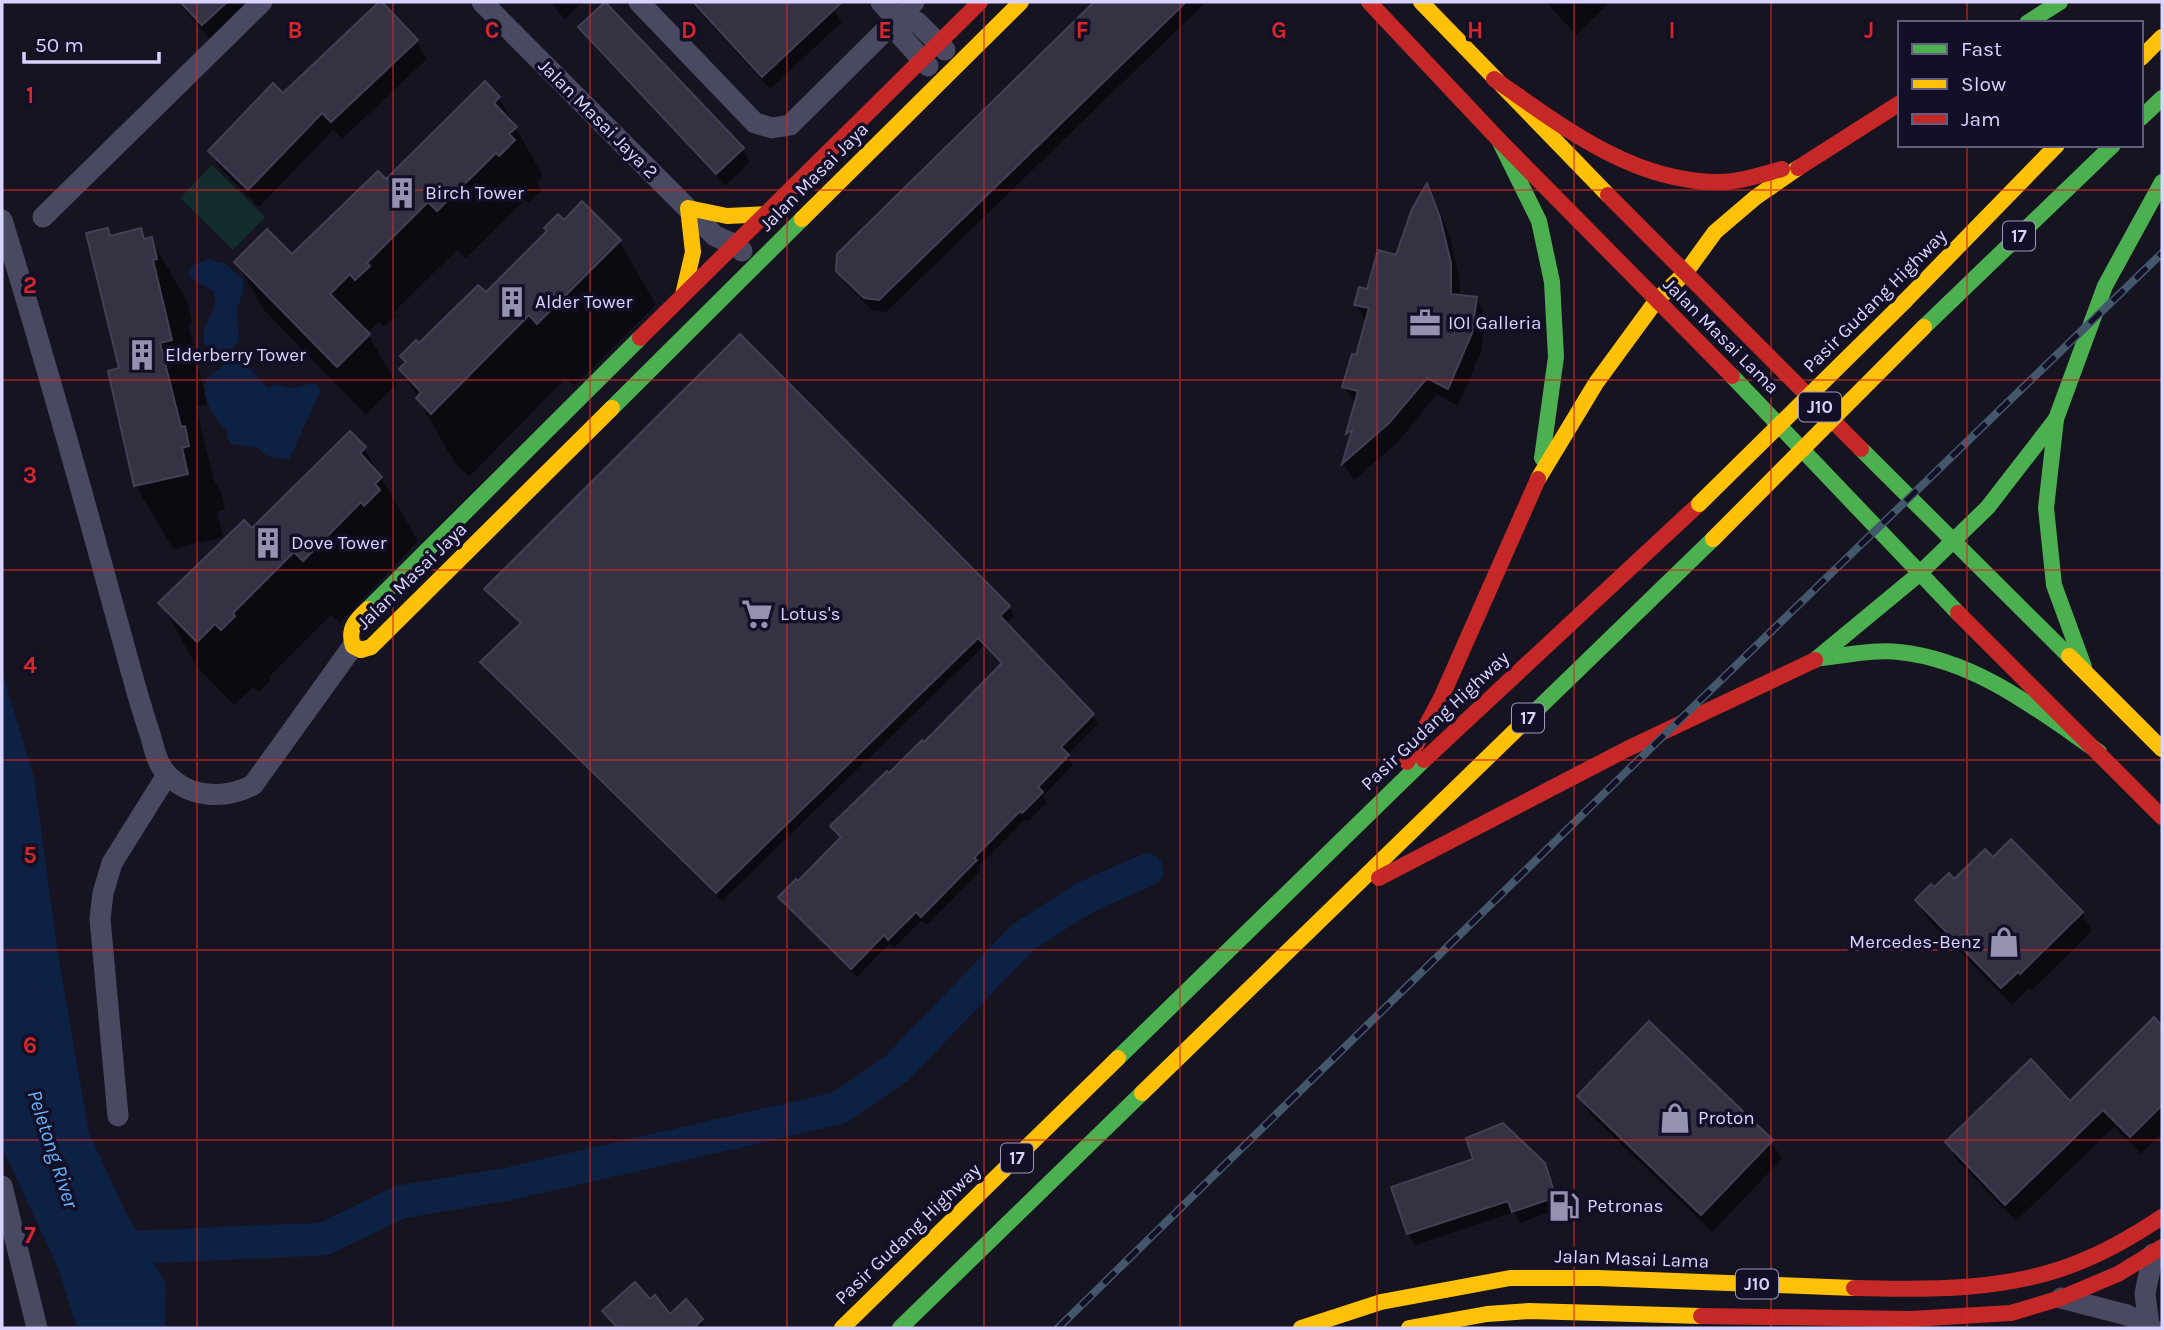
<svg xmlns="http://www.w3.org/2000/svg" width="2164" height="1330" font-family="Karla,sans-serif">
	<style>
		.green { fill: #132c2d }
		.water { fill: #0d2144 }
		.shadow { fill: #0007 }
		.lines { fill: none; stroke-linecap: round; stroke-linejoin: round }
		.river { stroke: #0d2144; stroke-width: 33 }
		.building { fill: #343243; stroke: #433f54; stroke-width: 2 }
		.street { stroke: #4a4962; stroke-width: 21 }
		.fast { stroke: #4caf50; stroke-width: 16 }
		.slow { stroke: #ffc107; stroke-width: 16 }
		.jam { stroke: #c62828; stroke-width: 16 }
		.rail-casing { stroke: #43596b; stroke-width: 8 }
		.rail { stroke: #130f26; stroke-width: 5; stroke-dasharray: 16; stroke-linecap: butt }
		.slow-bridge { stroke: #ffc107; stroke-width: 16 }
		.grid { fill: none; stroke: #d62828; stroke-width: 2; stroke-opacity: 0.55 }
		.labels { text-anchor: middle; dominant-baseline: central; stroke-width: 7; stroke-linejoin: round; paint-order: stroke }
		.shield { fill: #130f26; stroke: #9e99be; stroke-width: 2 }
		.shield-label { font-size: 18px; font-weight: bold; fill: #d9d4ff }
		.street-label { font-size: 19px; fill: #d9d4ff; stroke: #130f26 }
		.poi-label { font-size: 19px; fill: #d9d4ff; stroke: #130f26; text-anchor: start }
		.water-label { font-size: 21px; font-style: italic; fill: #62b6ff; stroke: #130f26 }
		.grid-label { font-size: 23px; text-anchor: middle; font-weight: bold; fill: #d62828; stroke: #130f26; stroke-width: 7; stroke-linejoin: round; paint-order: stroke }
	</style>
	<rect width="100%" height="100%" fill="#161421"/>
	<polygon class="green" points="212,165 265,217 233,250 180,198"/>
	<g class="water">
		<path d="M209,259L224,263L243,279V291L237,309L239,341L233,347L235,361L246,365L268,388L277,384L292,389L312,383L318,386L320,391L289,460L267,456L257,448L231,444L227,437V431C211,414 204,403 205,379L223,366L220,356L204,344C200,319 220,314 214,292L190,277L189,272L193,265Z"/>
		<polygon points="2,672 34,777 58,955 89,1133 125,1211 166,1284 165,1328 77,1328 57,1265 4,1152 2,1138"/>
	</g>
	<g class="shadow">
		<polygon points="177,2 255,2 213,42"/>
		<polygon points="549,2 583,2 565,19"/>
		<polygon points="690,2 828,2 842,22 770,89"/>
		<polygon points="1096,2 1206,2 886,312 873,311 846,284 838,270 838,255"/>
		<polygon points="1546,2 1610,2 1576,35"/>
		<polygon points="580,27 743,149 750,162 725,186 588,40"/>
		<polygon points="416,41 427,59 342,139 333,130 259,207 221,169 210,151 283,95"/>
		<polygon points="484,84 499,98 543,176 537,182 542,190 528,203 525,200 466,258 457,250 394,312 396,316 384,327 379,322 367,333 397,384 366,415 264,310 236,262 292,257 386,181"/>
		<polygon points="1427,187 1436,203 1450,237 1460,282 1460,297 1476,298 1486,316 1481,351 1458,406 1437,394 1399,441 1354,480 1344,464 1351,438 1348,433 1356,405 1344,386 1357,357 1367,323 1356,304 1397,257"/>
		<polygon points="564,222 619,241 656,305 574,386 566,378 469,477 454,462 401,369 419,345 486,295 548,232"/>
		<polygon points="107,230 111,238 140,230 146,240 151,239 188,303 192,323 188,324 207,404 196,407 214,480 221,492 225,510 217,512 223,537 173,549 136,486 110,372 121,369"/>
		<polygon points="364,448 418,541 340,623 331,615 269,677 271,680 259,692 253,687 234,705 197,667 161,603 252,531"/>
		<polygon points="486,589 1009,607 1014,616 1006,624 1093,715 1098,724 1067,755 1073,765 1043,796 1047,803 1028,821 1026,819 978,867 980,871 927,925 922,920 894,948 890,943 857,977 785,906 780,897 798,883 842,839 833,827 924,744 1002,665 984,646 722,901 488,672 482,663 521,625 491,598"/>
		<polygon points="1992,859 2082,913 2092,931 2031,991 2029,988 2012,1005 1927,918 1917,901 1934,889 1954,881"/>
		<polygon points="2154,1020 2162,1028 2162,1133 2141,1154 2114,1127 2016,1221 1957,1160 1947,1142 2070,1104"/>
		<polygon points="1579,1096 1771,1141 1782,1159 1712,1232 1590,1114"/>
		<polygon points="1544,1164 1551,1176 1561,1208 1520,1223 1514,1212 1415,1245 1409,1234 1393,1188"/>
		<polygon points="606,1315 670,1316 702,1320 704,1324 699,1328 612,1328 615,1325"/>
	</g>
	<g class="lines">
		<polyline class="river" points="99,1249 324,1239 400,1202 508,1184 839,1108 897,1068 1022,938 1084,898 1147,870"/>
	</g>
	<g class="building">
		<polygon points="180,2 227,2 202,25"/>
		<polygon points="379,2 382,2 418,40 331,122 322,113 248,190 208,151 273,83 283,93"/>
		<polygon points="605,2 744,148 716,174 578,27"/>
		<polygon points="693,2 842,2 762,77"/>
		<polygon points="1094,2 1186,2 879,300 864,298 836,271 837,254"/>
		<polygon points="485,81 500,97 494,103 517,127 509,134 515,140 499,156 496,153 437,211 428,202 367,263 370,266 355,280 350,274 330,294 370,334 337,367 234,262 267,229 292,254 378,171 386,179"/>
		<polygon points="1427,183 1440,217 1451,263 1451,294 1477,297 1472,333 1448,389 1427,378 1389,423 1342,464 1352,430 1346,434 1358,391 1342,387 1352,354 1356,355 1369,308 1354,305 1359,287 1367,289 1378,250 1396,255 1412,209"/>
		<polygon points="582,201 621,240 537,324 529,315 431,414 416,398 421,392 399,369 406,362 400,356 416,340 419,343 478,285 486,292 547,231 544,228 558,214 564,220"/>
		<polygon points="108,228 110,236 141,228 144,239 152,237 157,259 153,260 172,340 160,343 181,427 185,426 189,446 182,448 188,474 134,486 108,371 119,368 86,233"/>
		<polygon points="740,334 1010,606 1000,616 1094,714 1061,747 1069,755 1038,787 1043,792 1022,813 1020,811 974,858 977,860 921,917 916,912 888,940 884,935 851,969 778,897 796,879 798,881 841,837 830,826 887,771 889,773 922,740 924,742 1002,663 978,638 716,893 480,662 521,623 484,589"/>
		<polygon points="350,431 366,447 360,453 382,477 375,484 380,490 364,506 361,502 303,561 294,552 233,613 235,616 221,630 215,624 197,642 158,603 244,520 252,528"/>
		<polygon points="2011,839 2083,912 2020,974 2018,972 2001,988 1915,900 1931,884 1934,887 1949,873 1954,879 1985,849 1993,857"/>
		<polygon points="2154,1017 2162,1026 2162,1105 2130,1137 2103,1110 2005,1205 1945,1142 2031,1059 2070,1101"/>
		<polygon points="1649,1021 1773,1140 1701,1215 1577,1096"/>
		<polygon points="1503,1123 1545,1163 1556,1197 1512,1212 1508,1201 1407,1234 1391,1187 1473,1159 1466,1138"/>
		<polygon points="635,1282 650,1299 655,1295 670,1314 686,1299 703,1319 694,1328 618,1328 602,1311"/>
	</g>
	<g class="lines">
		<g class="street">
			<polyline points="482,2 715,236 736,245 742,251"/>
			<polyline points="639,2 755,123 772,128 790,125 914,2"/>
			<polyline points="881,2 896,19 901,36 928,66"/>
			<polyline points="896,19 917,22 945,50"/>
			<polyline points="43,217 262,2"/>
			<path d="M2,220C44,355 82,491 119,627C129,663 138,699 150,734C154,747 156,762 166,773C188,798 224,800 253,785L353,646"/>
			<polyline points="118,1116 100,919 103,893 112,863 167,775"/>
			<polyline points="2,1186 37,1328"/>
			<polyline points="2061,1298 2127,1315 2152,1328"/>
			<polyline points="2149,1325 2145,1294 2153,1254"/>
		</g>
		<g class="fast">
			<polyline points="2027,23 2060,2"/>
			<polyline points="2141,118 2162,98"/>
			<polyline points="1499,140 1539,221 1552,282 1556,357 1542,458"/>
			<polyline points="1924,327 2113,145"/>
			<polyline points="1732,376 1958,613"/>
			<polyline points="612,408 802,219"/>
			<polyline points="1861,449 2069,656"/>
			<polyline points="368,609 640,338"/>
			<path d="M1819,658C1845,656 1873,649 1899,652C1976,660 2038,710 2099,752"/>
			<polyline points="1815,660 1919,574 1988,507 2056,419"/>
			<polyline points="2084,667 2054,585 2046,508 2056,419 2105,286 2162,182"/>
			<polyline points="1520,726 1713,539"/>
			<polyline points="1118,1058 1424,760"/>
			<polyline points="900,1328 1142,1093"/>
		</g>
		<g class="slow">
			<polyline points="1421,2 1608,195"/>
			<polyline points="2141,58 2162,37"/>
			<polyline points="802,219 1021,2"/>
			<polyline points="683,295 693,252 688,208 727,216 767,214"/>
			<polyline points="1905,301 2057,145"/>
			<polyline points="1538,479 1596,383 1656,301 1686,272 1715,232 1756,197 1798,168"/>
			<path d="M368,609C356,620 347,629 353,646L361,650L371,647L612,408"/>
			<polyline points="2069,656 2162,749"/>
			<polyline points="1142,1093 1520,726"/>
			<polyline points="842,1328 1118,1058"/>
			<polyline points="1301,1328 1381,1302 1510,1278 1598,1278 1854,1288"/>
			<polyline points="1409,1328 1487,1314 1529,1311 1701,1316"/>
		</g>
		<g class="jam">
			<polyline points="1369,2 1499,140 1732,376"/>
			<path d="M1494,79C1561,125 1629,180 1714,182C1737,183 1760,175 1782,169"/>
			<polyline points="1798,168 1900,103"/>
			<polyline points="1608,195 1861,449"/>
			<polyline points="640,338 980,2"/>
			<polyline points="1958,613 2162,817"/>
			<polyline points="1424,760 1699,504"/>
			<polyline points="1407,762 1442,696 1538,479"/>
			<polyline points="1379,878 1627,749 1815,660"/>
			<path d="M1854,1288C1929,1290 2007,1291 2077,1263C2108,1251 2135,1235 2162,1217"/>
			<polyline points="1701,1316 1911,1319 2011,1313 2061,1298 2118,1274 2162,1247"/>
		</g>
		<defs>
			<polyline id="rail" points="1058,1328 1627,771 2162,253"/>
		</defs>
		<use href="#rail" class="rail-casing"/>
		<use href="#rail" class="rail"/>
		<g class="slow-bridge">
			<polyline points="1699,504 1905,301"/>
			<polyline points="1713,539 1924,327"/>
		</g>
	</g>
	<path class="grid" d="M197,2V1328M393,2V1328M590,2V1328M787,2V1328M984,2V1328M1180,2V1328M1377,2V1328M1574,2V1328M1771,2V1328M1967,2V23M1967,145V1328M2,190H2162M2,380H2162M2,570H2162M2,760H2162M2,950H2162M2,1140H2162"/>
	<defs>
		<symbol id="building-bare" viewBox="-9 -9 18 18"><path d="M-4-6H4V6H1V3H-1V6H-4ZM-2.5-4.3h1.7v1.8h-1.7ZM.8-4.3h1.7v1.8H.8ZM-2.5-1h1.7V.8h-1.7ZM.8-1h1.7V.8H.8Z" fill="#9591b1" stroke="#130f26" stroke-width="2.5" paint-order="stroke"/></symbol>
		<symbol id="office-bare" viewBox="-9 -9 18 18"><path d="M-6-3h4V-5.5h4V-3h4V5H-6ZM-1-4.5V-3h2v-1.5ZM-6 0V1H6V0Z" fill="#9591b1" stroke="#130f26" stroke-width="2.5" paint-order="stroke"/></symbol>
		<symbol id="supermarket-bare" viewBox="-9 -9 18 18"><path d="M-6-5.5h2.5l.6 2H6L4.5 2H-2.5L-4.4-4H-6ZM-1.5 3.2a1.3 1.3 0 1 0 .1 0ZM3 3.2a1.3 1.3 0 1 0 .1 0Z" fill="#9591b1" stroke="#130f26" stroke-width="2.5" paint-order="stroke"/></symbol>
		<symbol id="shop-bare" viewBox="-9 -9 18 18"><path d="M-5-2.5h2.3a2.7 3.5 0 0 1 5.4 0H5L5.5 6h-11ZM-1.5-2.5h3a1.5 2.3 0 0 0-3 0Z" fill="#9591b1" stroke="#130f26" stroke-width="2.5" paint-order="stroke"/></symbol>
		<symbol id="fuel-bare" viewBox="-9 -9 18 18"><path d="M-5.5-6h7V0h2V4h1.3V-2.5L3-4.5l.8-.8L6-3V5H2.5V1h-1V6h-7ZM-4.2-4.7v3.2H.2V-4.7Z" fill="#9591b1" stroke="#130f26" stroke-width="2.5" paint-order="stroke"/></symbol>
	</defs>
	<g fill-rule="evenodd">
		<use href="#building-bare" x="380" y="171" width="44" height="44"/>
		<use href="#building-bare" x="490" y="280" width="44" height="44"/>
		<use href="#office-bare" x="1403" y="301" width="44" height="44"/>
		<use href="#building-bare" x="120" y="333" width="44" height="44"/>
		<use href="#building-bare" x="246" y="521" width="44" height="44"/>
		<use href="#supermarket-bare" x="735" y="592" width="44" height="44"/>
		<use href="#shop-bare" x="1982" y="920" width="44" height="44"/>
		<use href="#shop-bare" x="1653" y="1096" width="44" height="44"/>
		<use href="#fuel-bare" x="1542" y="1184" width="44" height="44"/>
	</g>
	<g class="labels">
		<g class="shield">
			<rect x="2003" y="221.5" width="32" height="29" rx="5"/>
			<rect x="1799" y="392.5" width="42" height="29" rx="5"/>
			<rect x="1512" y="703.5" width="32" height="29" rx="5"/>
			<rect x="1001" y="1143.5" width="32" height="29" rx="5"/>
			<rect x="1736" y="1269.5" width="42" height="29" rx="5"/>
		</g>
		<g class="shield-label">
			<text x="2019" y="236">17</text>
			<text x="1820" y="407">J10</text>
			<text x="1528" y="718">17</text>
			<text x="1017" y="1158">17</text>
			<text x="1757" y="1284">J10</text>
		</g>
		<g class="street-label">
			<text transform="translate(598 119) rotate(45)">Jalan Masai Jaya 2</text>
			<text transform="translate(814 177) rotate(-45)">Jalan Masai Jaya</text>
			<text transform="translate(1875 301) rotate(-45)">Pasir Gudang Highway</text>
			<text transform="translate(1721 336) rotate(45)">Jalan Masai Lama</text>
			<text transform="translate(412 576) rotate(-44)">Jalan Masai Jaya</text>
			<text transform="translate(1435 721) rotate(-43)">Pasir Gudang Highway</text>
			<text transform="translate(908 1234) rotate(-44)">Pasir Gudang Highway</text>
			<text transform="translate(1632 1259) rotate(2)">Jalan Masai Lama</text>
		</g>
		<g class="poi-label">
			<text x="425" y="193">Birch Tower</text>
			<text x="535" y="302">Alder Tower</text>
			<text x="1448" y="323">IOI Galleria</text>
			<text x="165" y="355">Elderberry Tower</text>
			<text x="291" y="543">Dove Tower</text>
			<text x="780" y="614">Lotus's</text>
			<text x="1981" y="942" text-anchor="end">Mercedes-Benz</text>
			<text x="1698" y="1118">Proton</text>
			<text x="1587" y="1206">Petronas</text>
		</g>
		<g class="water-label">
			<text transform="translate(53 1149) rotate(72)">Peletong River</text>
		</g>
	</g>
	<g class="grid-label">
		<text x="295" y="38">B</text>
		<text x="492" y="38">C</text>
		<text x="689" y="38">D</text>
		<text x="885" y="38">E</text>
		<text x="1082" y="38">F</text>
		<text x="1279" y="38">G</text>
		<text x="1475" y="38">H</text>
		<text x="1672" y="38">I</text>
		<text x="1869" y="38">J</text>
		<text x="30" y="103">1</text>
		<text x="30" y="293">2</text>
		<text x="30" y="483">3</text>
		<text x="30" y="673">4</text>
		<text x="30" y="863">5</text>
		<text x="30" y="1053">6</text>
		<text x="30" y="1243">7</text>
	</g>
	<rect width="2164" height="1330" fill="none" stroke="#d9d4ff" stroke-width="7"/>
	<rect x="1898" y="21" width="245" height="126" fill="#130f26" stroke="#625e7d" stroke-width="2"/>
	<rect x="1912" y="44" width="35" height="10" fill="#4caf50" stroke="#625e7d" stroke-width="2"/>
	<text x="1961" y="56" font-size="21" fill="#d9d4ff">Fast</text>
	<rect x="1912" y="79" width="35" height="10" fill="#ffc107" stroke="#625e7d" stroke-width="2"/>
	<text x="1961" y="91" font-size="21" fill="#d9d4ff">Slow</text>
	<rect x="1912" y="114" width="35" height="10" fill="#c62828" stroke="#625e7d" stroke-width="2"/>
	<text x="1961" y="126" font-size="21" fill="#d9d4ff">Jam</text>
	<path d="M24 52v10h135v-10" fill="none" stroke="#d9d4ff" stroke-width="3.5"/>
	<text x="35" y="52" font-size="21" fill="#d9d4ff" stroke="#130f26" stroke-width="5" paint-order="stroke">50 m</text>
</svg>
